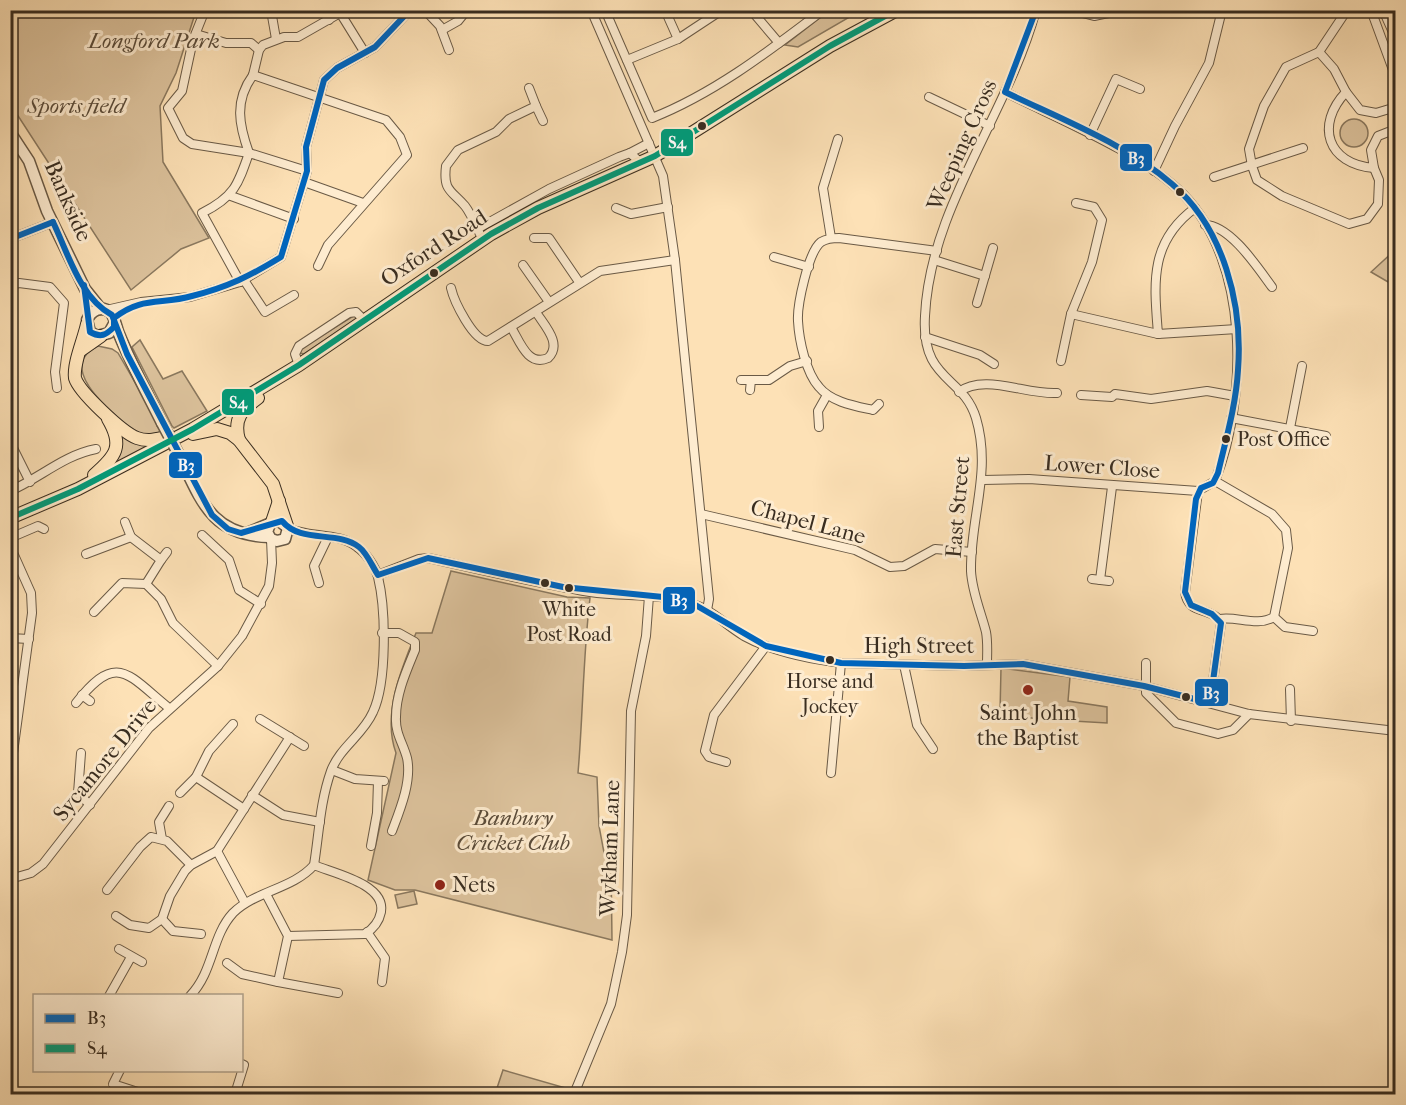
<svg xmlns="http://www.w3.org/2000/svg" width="1406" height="1105" font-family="'IM FELL French Canon',serif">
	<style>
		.green { fill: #dcc29c; stroke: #8a785e; stroke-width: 1.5 }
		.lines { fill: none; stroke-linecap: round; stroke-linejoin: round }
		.minor-casing { stroke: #6a5a46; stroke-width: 10 }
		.tertiary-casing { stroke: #6a5a46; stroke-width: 13 }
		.primary-casing { stroke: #392d20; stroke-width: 14 }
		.minor { stroke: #feecd0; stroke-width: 8 }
		.tertiary { stroke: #feecd0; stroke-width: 10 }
		.primary { stroke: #fde1b6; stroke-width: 12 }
		.tertiary-bridge-casing { stroke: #6a5a46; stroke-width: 13; stroke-linecap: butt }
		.tertiary-bridge { stroke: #feecd0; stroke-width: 10 }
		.bus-1-casing { stroke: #feecd0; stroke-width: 10 }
		.bus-2-casing { stroke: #feecd0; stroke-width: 10 }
		.bus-1 { stroke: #0065bd; stroke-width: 6 }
		.bus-2 { stroke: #009b79; stroke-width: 6 }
		.bus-dot { fill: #392d20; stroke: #feecd0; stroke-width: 2 }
		.poi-dot { fill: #8f2418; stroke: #feecd0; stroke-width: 2 }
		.labels { text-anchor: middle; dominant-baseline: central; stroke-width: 6; stroke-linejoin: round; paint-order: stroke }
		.bus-label { font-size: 20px; fill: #392d20; stroke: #feecd0 }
		.park-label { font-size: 22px; font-style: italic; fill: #5a4b39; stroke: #feecd0 }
		.street-label { font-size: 22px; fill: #392d20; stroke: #feecd0 }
		.poi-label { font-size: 22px; fill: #392d20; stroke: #feecd0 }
		.line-badge { stroke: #feecd0; stroke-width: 2 }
		.badge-label { font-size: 16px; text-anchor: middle; font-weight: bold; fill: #fff }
	</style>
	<rect width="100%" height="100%" fill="#fde1b6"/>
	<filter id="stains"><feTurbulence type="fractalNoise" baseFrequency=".00333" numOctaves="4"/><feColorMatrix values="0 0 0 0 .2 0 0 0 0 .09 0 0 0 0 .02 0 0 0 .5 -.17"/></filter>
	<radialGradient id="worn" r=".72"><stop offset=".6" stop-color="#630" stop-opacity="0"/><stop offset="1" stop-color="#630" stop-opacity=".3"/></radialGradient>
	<g class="green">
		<polygon points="11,10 196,11 176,73 160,106 163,162 209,238 181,249 131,290 11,105"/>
		<polygon points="830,10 860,11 798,47 785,45"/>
		<circle cx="1354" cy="133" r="14"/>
		<polygon points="1395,250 1396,285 1395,286 1371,272"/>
		<polygon points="355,315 357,319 304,354 300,353 298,350"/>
		<polygon points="140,340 163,379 182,371 207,411 174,428 172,426 132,347"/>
		<path d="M98,346L112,349L118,353L163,431L155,435L136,434C116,416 52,367 98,346Z"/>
		<polygon points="120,434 161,440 108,468"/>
		<path d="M451,571L567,597L590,598C583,657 583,715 578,773L597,777L599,826L605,858L611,861L612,940L415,890H395L368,880L396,753C382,715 401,669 416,633H432Z"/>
		<polygon points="1001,668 1070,677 1068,701 1107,707 1107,723 1038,719 1000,713"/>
		<polygon points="414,891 417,904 398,908 395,895"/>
		<polygon points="503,1070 569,1089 568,1094 495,1094"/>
	</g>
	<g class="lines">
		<defs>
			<g id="minor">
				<path d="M205,10L193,40L182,91L168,108L183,138L192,144L249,153C239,125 234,101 253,75L386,120L400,137L407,155L328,245L318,266"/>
				<polyline points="267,10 272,16 276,39"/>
				<polyline points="324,10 329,20"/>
				<polyline points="425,10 440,26 449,50"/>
				<polyline points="591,10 663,176 675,260 709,599 707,610"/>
				<path d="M605,10L652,118C715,93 769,51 823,10"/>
				<polyline points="665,10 678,39"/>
				<polyline points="751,10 779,43"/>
				<polyline points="1071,10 1094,16 1123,10"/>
				<polyline points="1347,10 1319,52 1286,67 1264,106 1249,149 1252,166 1257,180 1282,196 1349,224 1367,219 1378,204 1379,180 1374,168"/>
				<polyline points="1371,10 1396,78"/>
				<polyline points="1383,10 1396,39"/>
				<polyline points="339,11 365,53"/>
				<polyline points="442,30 458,21 467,10"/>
				<polyline points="196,34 226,43 251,43 259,50"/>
				<polyline points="1319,52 1334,69 1346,92"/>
				<polyline points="627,60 678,39 722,10"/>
				<polyline points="253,75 259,50 263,45 284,37 298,37 340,13"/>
				<path d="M1005,92C1058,119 1142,153 1183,194C1250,263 1248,397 1215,481"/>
				<polyline points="929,97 990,126"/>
				<polyline points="536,106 543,121"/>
				<path d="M1396,107L1376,113L1360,110L1346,92C1315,125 1327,164 1374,168L1371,150L1378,136L1396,129"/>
				<polyline points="1090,135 1116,79 1140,89"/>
				<polyline points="630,153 649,143"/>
				<polyline points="1154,171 1175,126 1209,63 1222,10"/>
				<polyline points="1214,177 1303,148"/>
				<polyline points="304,182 363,203"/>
				<polyline points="231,196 294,219"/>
				<polyline points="616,208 631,214 668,207"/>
				<path d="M1195,208C1149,242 1154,283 1158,334L1237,329"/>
				<path d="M1205,225C1230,225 1258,268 1272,287"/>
				<polyline points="477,229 549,189 619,157 630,153 641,163"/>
				<polyline points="534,238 549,238 579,282"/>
				<polyline points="831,238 823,188 838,139"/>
				<polyline points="10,239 53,222"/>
				<path d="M483,240C477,229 472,215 465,206C451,190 443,191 446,166L458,150L496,132L509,119L536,106L529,88"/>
				<polyline points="774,257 809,267"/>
				<polyline points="934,260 985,276"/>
				<polyline points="523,265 549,302"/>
				<polyline points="244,280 265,312 294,295"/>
				<path d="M240,282L202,213C234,197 238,185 249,153L307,171"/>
				<polyline points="10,286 19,283 50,287 64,303 55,372 57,388"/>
				<path d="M451,288C454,301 473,341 488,341L600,271L675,260"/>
				<polyline points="977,303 993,248"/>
				<polyline points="106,310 141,302 190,297 240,282 281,257 307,171 306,147 324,80 337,68 375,47 410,10"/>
				<polyline points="1071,314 1158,334"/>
				<path d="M511,327C520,342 528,367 548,358C563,344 544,325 536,312"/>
				<polyline points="925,337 980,355 994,364"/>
				<polyline points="1061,361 1071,314 1092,262 1102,220 1094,207 1076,203"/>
				<polyline points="299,365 295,354 299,346 349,313 356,312 364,320"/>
				<polyline points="741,380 769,380 790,366 807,361"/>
				<polyline points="750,390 751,380"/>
				<path d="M959,392C984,373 1026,395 1057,393"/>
				<polyline points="1081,395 1112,397 1115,394 1151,399 1207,391 1235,396"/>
				<path d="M879,404L873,410C855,406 831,402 819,387C806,373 799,340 798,321C797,306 808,252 821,242C826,239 833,238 839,238L937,251"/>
				<polyline points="1231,418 1326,436"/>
				<polyline points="819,427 818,411 827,395"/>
				<polyline points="1290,428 1302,366"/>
				<polyline points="10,442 30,482"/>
				<polyline points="983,480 1029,479 1198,491 1215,481"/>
				<path d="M1215,481L1272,514L1286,530L1288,548L1274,617C1257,627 1237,616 1220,619"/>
				<path d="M10,491C40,478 64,455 96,449"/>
				<path d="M1198,491L1185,592C1188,616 1212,606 1221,623L1210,703"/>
				<polyline points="701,514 855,550 890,567 904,566 935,549 972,552"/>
				<polyline points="125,522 131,537"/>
				<polyline points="202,535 229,560 239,590 261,604"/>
				<polyline points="10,538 38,526 44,529"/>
				<polyline points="10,546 31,593 32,613 10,775"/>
				<polyline points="86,554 131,537 161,560 146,584"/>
				<polyline points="161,560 167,552"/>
				<path d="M378,575L419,559L428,558C482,570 536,583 590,592C623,597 657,593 690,603C711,609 726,625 744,636C773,652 809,659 841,663L964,666L1023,664L1144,686L1249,714L1396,731"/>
				<polyline points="1092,579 1109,581"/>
				<polyline points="1100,580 1112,487"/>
				<polyline points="319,583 314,566 328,537"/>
				<polyline points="94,612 122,583 146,584 161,599 173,623 218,666"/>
				<polyline points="1274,617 1285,627 1313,631"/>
				<path d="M382,633H399L415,642V650C406,672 396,694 396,717C395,733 403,743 407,758C412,781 400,810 392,831"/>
				<polyline points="10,638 29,639"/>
				<polyline points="1146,663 1146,693 1176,723 1218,734 1233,730 1249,714"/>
				<path d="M987,664C987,654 988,643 986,632C981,612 972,592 971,571C970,517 992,472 976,418C963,375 921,382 925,316C930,207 1008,114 1036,10"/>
				<polyline points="904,665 917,725 933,749"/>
				<polyline points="1290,689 1291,721"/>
				<polyline points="82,695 90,701"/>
				<path d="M76,703C117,651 127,674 169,708"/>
				<polyline points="260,719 304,746"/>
				<polyline points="81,753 78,793 90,805"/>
				<polyline points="726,762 709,757 705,751 714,715 766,646"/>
				<polyline points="332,770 355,779 384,781"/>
				<polyline points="831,773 841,663"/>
				<polyline points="196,777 244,809"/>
				<polyline points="180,793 196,777 209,751 233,724"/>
				<polyline points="252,795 283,815 320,822"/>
				<polyline points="162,839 159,822 169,806"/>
				<polyline points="371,846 377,813 378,781"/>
				<polyline points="217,851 245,903"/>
				<polyline points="10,879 31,873 43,864 149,728 218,666 242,636 269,586 272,563 271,539"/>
				<polyline points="107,890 140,847 151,837 167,841 191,865"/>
				<polyline points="116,916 130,925 149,928 162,919 170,896 185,871 191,865 217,851 290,737"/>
				<polyline points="162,919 173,931 201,934"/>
				<polyline points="367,932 385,958 382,982"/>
				<path d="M288,936L365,934C373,929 379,922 381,912C386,884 333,873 314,865"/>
				<polyline points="119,949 142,962"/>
				<polyline points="227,963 242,974 278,982 288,936 266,894"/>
				<polyline points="278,982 338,993"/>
				<polyline points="109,996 131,957"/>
				<path d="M190,996C214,971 211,937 233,913C255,891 293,889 314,865C319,834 320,802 331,771C340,747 363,735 373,712C387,682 386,610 378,577C375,566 366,553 357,547C339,532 309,538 288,528"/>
				<polyline points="120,1070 113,1084 144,1094"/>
				<polyline points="235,1094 244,1065 242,1064"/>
				<polyline points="574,1094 611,1004 622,952 627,915 631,711 646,636 649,596"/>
			</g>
			<g id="tertiary">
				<polyline points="10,132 29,161 47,211 85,289 101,309"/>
				<path d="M114,324L109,333L97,336L90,332L87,320C91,311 101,305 110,312C115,317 116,327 119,334C131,364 147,393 162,423"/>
				<path d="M180,457C202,503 212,535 269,537"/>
				<polyline points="247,533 278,520 288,528 285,539 277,541 271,539 267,532 270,524"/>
			</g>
			<g id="primary">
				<path d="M87,324C84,339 73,363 75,378C79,392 123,433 137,438C148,442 158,439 169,436"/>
				<polyline points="81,350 101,336"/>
				<polyline points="193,434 217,429 230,433 239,440 273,484 287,526"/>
				<path d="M239,440C233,418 242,410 258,398"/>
				<path d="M94,475C116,456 124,446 108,419"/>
				<polyline points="10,518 78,489 193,429 299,365 491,234 538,208 655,156 830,46 897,10"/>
				<polyline points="272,522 279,501"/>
			</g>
		</defs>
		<use href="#minor" class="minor-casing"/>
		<use href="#tertiary" class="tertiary-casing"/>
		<use href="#primary" class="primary-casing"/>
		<use href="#minor" class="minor"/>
		<use href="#tertiary" class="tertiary"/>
		<use href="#primary" class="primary"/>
		<defs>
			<polyline id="tertiary-bridge" points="162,423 180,457"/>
		</defs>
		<use href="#tertiary-bridge" class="tertiary-bridge-casing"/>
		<use href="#tertiary-bridge" class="tertiary-bridge"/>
		<defs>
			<g id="bus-1">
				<path d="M53,222C68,253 80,298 112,315L127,354L212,515L228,529L241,533L282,521C301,544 337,530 359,547C367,553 372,566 378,575L428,558L563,587L663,597L692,603L766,646L841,663L964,666L1023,664L1144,686L1210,703L1221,623L1212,614L1191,605L1185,592L1196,499L1201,488L1213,483L1218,473C1226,439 1236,405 1238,370C1243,305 1224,228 1172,184C1124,143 1061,119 1005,92L1036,10"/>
				<polyline points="10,239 53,222"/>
				<path d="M84,285L90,332C101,338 106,335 114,327V318"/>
				<path d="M114,318C142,296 161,305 192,296C228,287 250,276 281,257L307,171L306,147L324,80L337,68L375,47L410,10"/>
			</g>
			<polyline id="bus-2" points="10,518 78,489 193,429 299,365 491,234 538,208 655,156 830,46 896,10"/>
		</defs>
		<use href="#bus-1" class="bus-1-casing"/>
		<use href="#bus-2" class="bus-2-casing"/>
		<use href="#bus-1" class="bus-1"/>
		<use href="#bus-2" class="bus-2"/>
	</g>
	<g class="bus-dot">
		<circle cx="702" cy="126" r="5"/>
		<circle cx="1180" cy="192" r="5"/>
		<circle cx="434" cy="273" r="5"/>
		<circle cx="1226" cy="439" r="5"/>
		<circle cx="545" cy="583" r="5"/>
		<circle cx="569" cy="588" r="5"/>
		<circle cx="830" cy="660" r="5"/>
		<circle cx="1186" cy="697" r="5"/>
	</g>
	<g class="poi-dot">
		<circle cx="1028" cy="690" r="6"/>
		<circle cx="440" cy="885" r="6"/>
	</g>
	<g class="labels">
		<g class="bus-label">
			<text x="1237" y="439" text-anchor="start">Post Office</text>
			<text x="569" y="609">White<tspan x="569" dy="25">Post Road</tspan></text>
			<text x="830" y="681">Horse and<tspan x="830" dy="25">Jockey</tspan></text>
		</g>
		<g class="park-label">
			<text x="154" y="41">Longford Park</text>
			<text x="76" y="106">Sports field</text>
			<text x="513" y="818">Banbury<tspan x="513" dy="25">Cricket Club</tspan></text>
		</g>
		<g class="street-label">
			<text transform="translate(962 145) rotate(-66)">Weeping Cross</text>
			<text transform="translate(68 201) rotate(66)">Bankside</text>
			<text transform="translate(434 248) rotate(-33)">Oxford Road</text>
			<text transform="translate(1102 467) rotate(4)">Lower Close</text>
			<text transform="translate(958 507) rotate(-85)">East Street</text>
			<text transform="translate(808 522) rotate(15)">Chapel Lane</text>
			<text x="919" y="646">High Street</text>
			<text transform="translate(105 760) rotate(-51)">Sycamore Drive</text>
			<text transform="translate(610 848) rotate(-88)">Wykham Lane</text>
		</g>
		<g class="poi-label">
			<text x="1028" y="713">Saint John<tspan x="1028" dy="25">the Baptist</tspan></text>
			<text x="452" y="885" text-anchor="start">Nets</text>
		</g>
	</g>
	<g class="line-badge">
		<rect x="660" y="128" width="34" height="29" rx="6" fill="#009b79"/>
		<rect x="1119" y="143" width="34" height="29" rx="6" fill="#0065bd"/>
		<rect x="221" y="388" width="34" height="28" rx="6" fill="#009b79"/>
		<rect x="168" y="451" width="35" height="28" rx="6" fill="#0065bd"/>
		<rect x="662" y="586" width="34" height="29" rx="6" fill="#0065bd"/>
		<rect x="1194" y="678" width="35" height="29" rx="6" fill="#0065bd"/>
	</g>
	<g class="badge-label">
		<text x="677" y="148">S4</text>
		<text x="1136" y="164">B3</text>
		<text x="238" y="408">S4</text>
		<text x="186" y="471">B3</text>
		<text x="679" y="606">B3</text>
		<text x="1211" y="699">B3</text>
	</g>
	<rect width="1406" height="1105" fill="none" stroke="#fde1b6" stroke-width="36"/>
	<rect x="12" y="12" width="1382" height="1081" fill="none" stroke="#392d20" stroke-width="3"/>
	<rect x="18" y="18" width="1370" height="1069" fill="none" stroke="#392d20" stroke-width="1.5"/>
	<rect x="33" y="994" width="210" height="78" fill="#feecd0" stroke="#afa08a" stroke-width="1.5"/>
	<rect x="45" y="1014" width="30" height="9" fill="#0065bd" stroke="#afa08a" stroke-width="1.5"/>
	<text x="87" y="1024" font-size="18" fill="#392d20">B3</text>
	<rect x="45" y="1044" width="30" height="9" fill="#009b79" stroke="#afa08a" stroke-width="1.5"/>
	<text x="87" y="1054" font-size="18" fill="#392d20">S4</text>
	<rect width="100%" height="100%" filter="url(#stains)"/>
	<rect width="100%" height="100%" fill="url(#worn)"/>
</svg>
